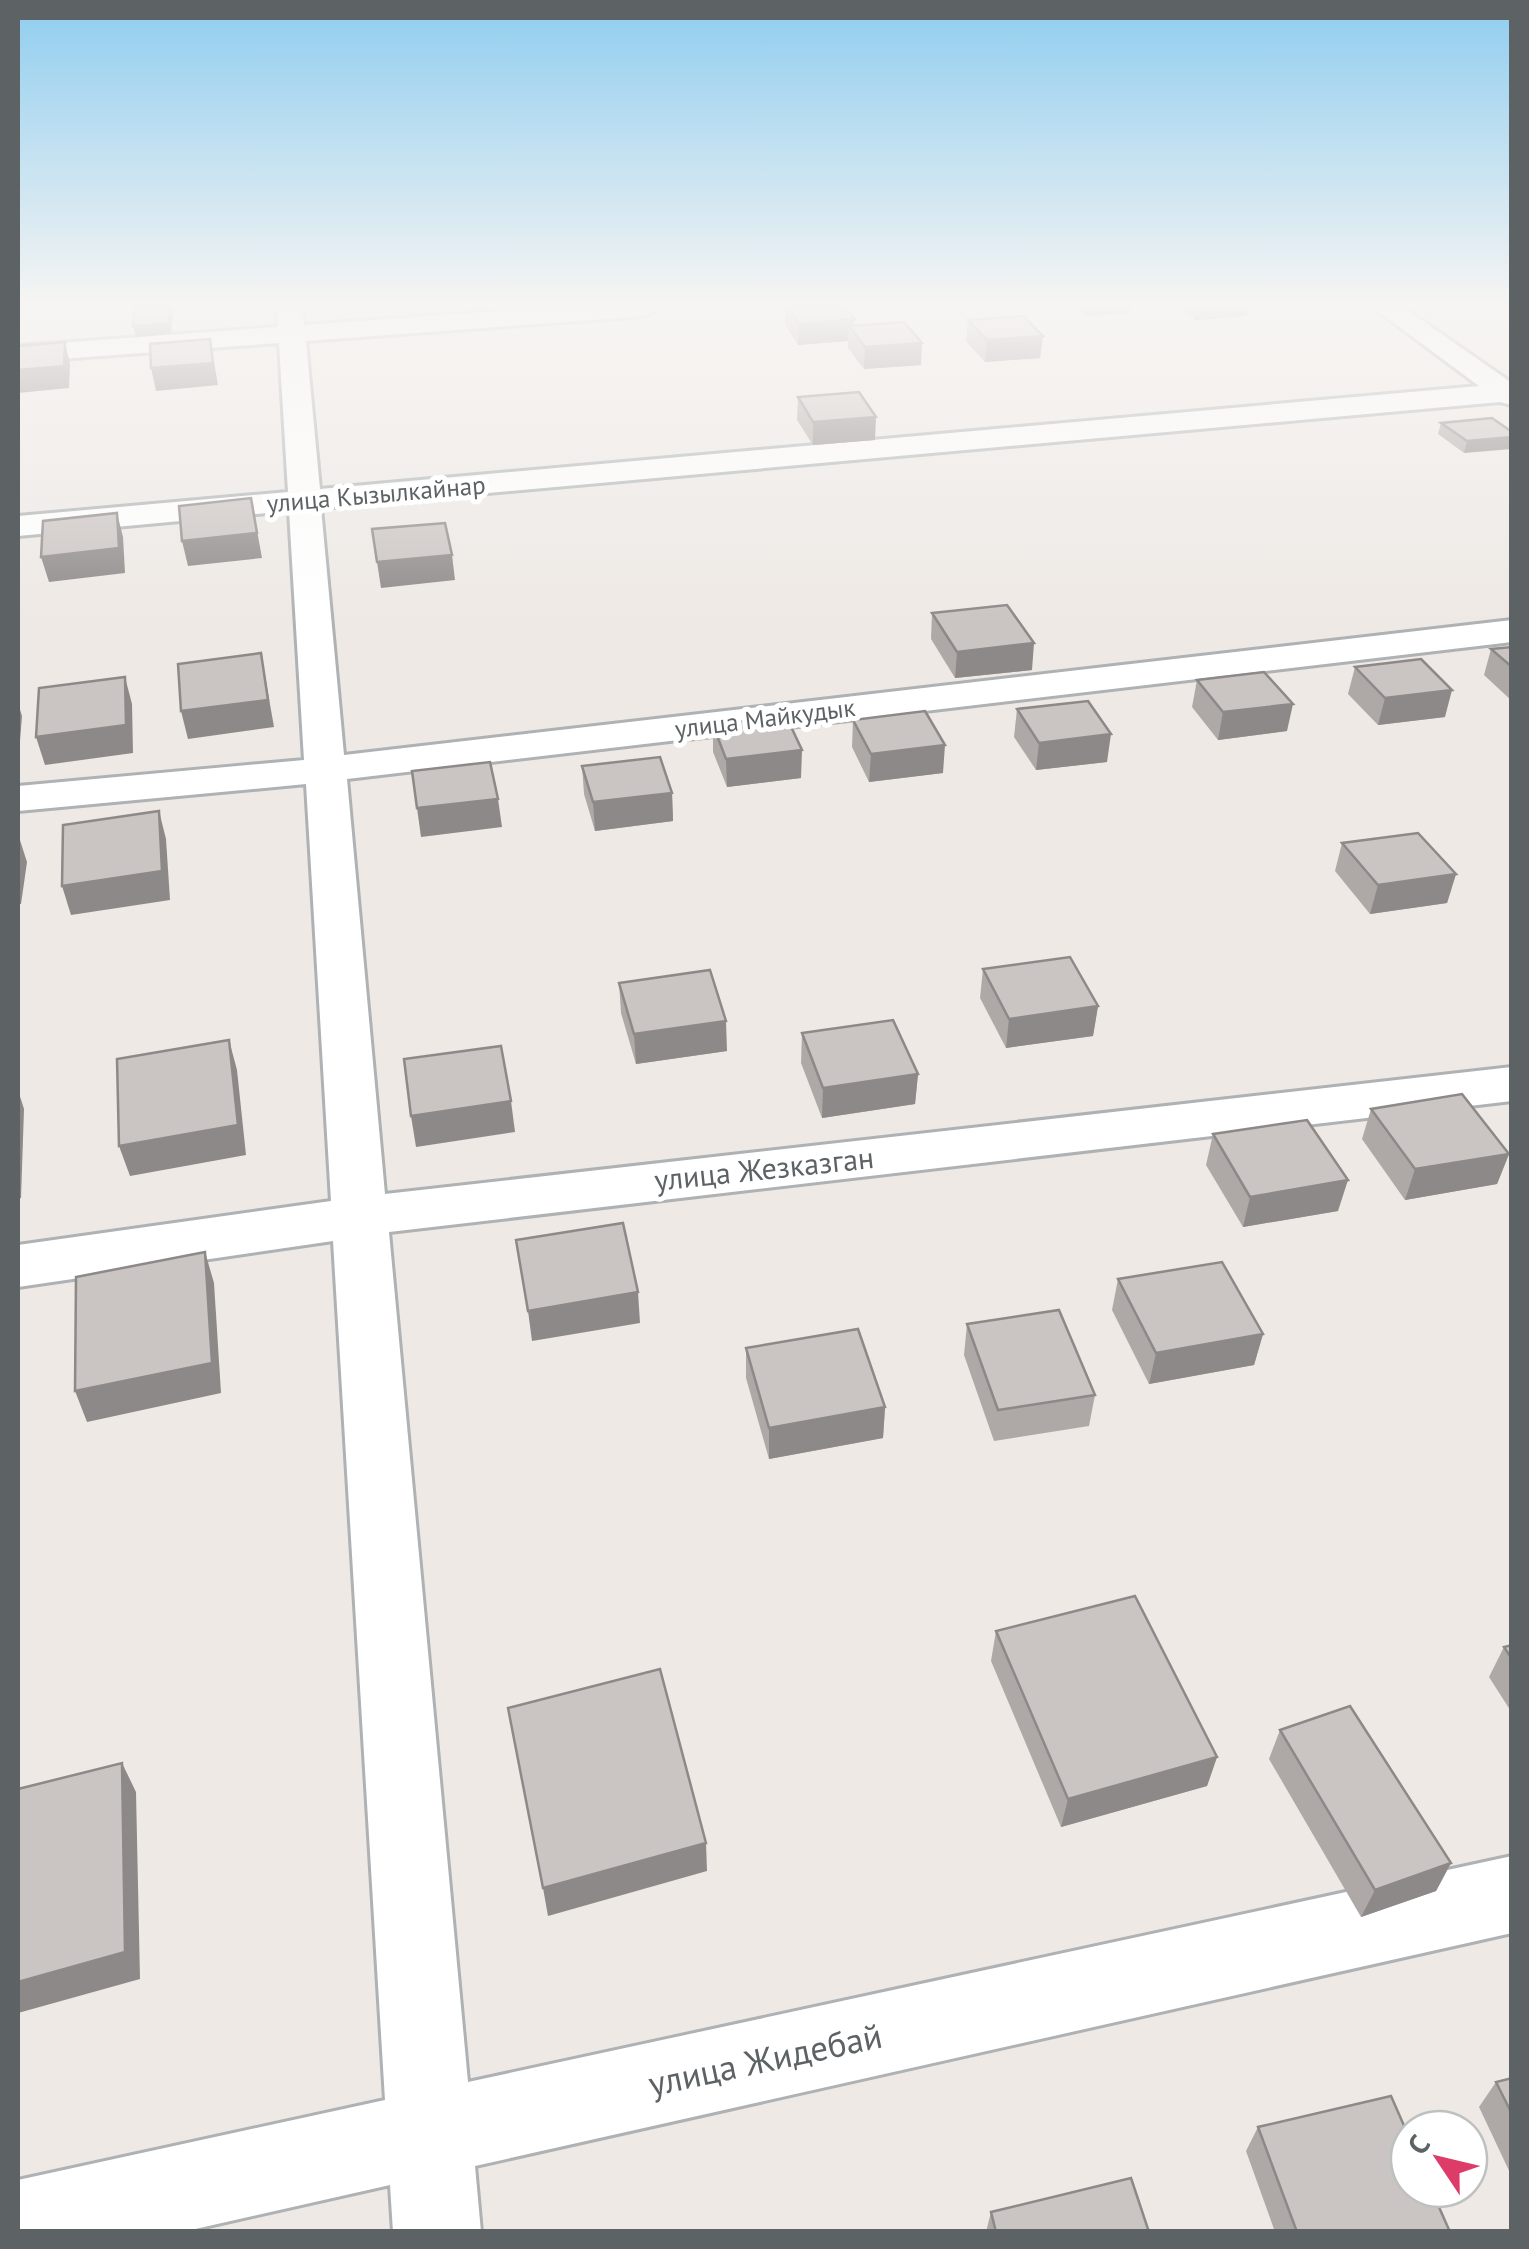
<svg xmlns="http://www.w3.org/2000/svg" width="1529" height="2249" font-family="'PT Sans',sans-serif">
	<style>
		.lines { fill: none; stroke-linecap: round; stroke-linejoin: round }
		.street-casing { stroke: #aeb2b4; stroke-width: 6 }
		.street { fill: #fff; fill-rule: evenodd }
		.wall { fill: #aea9a7 }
		.shaded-wall { fill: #8d8988 }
		.building { fill: #cac4c2; stroke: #8d8988; stroke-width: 2.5 }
		.labels { text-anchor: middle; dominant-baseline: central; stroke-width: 10; stroke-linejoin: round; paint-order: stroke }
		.far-street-label { font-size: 25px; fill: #5d6365; stroke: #fff }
		.street-label { font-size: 30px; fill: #5d6365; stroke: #fff }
		.near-street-label { font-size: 35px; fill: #5d6365; stroke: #fff }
	</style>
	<rect width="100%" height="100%" fill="#eee9e5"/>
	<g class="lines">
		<defs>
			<polygon id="street" points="277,308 303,308 304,325 537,308 658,308 645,316 306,341 320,489 1479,386 1374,308 1404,308 1512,383 1512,405 1500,402 321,508 344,755 1512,620 1512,642 347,779 385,1194 1512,1067 1512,1101 389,1232 468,2082 1512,1856 1512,1933 475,2166 481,2232 393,2232 390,2185 182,2232 18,2232 18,2180 385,2100 333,1241 18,1287 18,1245 331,1201 306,784 18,811 18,786 304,760 289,511 18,536 18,516 288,492 279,343 18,362 18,346 278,327"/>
		</defs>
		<use href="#street" class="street-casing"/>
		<use href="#street" class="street"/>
	</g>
	<g class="wall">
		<polygon points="785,308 846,308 854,326 921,365 864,369 848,348 848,341 798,345 785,325"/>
		<polygon points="1076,308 1131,308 1130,313 1085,316"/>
		<polygon points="1181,308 1248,308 1247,316 1195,320"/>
		<polygon points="968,320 1043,336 1040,358 985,362 966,341"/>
		<polygon points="798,397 875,440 813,445 797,420"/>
		<polygon points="1441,423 1512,432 1464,453 1438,434"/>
		<polygon points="932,613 1032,670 955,678 931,639"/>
		<polygon points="1512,647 1512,701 1484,675 1491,649"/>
		<polygon points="1355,667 1445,717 1378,725 1348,694"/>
		<polygon points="1197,680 1287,731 1218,740 1192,707"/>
		<polygon points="1017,709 1107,762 1036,770 1014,737"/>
		<polygon points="853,720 943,773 869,782 852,747"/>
		<polygon points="713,725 801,778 727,787 713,752"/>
		<polygon points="582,766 672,793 673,821 595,831 584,794"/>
		<polygon points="1342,843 1456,874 1447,903 1370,914 1335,871"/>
		<polygon points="983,969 1098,1006 1093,1036 1006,1048 980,998"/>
		<polygon points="619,983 727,1051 636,1064 621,1013"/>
		<polygon points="802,1033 918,1074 915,1104 822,1118 801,1063"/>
		<polygon points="1371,1109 1509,1154 1497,1184 1405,1200 1362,1139"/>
		<polygon points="1213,1134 1338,1211 1243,1227 1206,1165"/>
		<polygon points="1118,1279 1263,1334 1254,1365 1149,1384 1112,1310"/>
		<polygon points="967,1324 1095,1395 1089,1426 994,1441 964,1355"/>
		<polygon points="746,1348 885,1407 883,1438 769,1459 746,1378"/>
		<polygon points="996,1631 1217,1757 1207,1786 1061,1827 991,1661"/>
		<polygon points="1512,1645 1512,1713 1489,1677 1504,1647"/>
		<polygon points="1280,1730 1451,1863 1436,1891 1361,1917 1269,1759"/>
		<polygon points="1512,2078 1512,2177 1479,2107 1496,2082"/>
		<polygon points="1258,2127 1450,2232 1275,2232 1246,2151"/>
		<polygon points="991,2212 1149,2232 986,2232"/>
	</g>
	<g class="shaded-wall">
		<polygon points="170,308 172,308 173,313 171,334 136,337 133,326"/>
		<polygon points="1085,308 1131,308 1130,313 1085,316"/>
		<polygon points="1197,308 1248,308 1247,316 1195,320"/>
		<polygon points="855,319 854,334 849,326 848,341 798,345 799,324"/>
		<polygon points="1043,336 1040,358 985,362 987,340"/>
		<polygon points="210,339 218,385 156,391 151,368"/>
		<polygon points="65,342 70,364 69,388 18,393 18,370"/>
		<polygon points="922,343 921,365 864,369 865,347"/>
		<polygon points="876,417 875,440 813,445 813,422"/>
		<polygon points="1512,437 1512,449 1464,453 1467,441"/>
		<polygon points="251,498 262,558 188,566 182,541"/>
		<polygon points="117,513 123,537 125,573 49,582 41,557"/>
		<polygon points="452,555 455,580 381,588 377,562"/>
		<polygon points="1034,643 1032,670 955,678 957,652"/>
		<polygon points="261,653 274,727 188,739 181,711"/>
		<polygon points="125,677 132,704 133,753 45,765 36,737"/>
		<polygon points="1452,690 1445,717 1378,725 1385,698"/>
		<polygon points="18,703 22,716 18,766"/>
		<polygon points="1293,704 1287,731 1218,740 1223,712"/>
		<polygon points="1111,734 1107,762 1036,770 1039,743"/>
		<polygon points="945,745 943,773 869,782 871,754"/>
		<polygon points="802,750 801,778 727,787 726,759"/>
		<polygon points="672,793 673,821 595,831 593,802"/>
		<polygon points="498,799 502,827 421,837 417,808"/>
		<polygon points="159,811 166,839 170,900 71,915 62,886"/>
		<polygon points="18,834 27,862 21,904 18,904"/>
		<polygon points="1456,874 1447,903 1370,914 1378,885"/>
		<polygon points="1098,1006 1093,1036 1006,1048 1009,1019"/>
		<polygon points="726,1021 727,1051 636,1064 634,1034"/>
		<polygon points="229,1040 237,1070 246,1155 130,1176 119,1146"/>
		<polygon points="918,1074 915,1104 822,1118 823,1088"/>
		<polygon points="18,1090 24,1109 21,1198 18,1199"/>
		<polygon points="511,1101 515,1132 416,1147 411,1116"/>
		<polygon points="1509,1154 1497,1184 1405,1200 1415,1169"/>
		<polygon points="1348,1180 1338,1211 1243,1227 1250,1197"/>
		<polygon points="205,1252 214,1283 221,1393 87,1422 75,1391"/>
		<polygon points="638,1292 640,1323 532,1341 528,1311"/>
		<polygon points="1263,1334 1254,1365 1149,1384 1156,1353"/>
		<polygon points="885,1407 883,1438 769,1459 769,1428"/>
		<polygon points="1217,1757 1207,1786 1061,1827 1068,1799"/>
		<polygon points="122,1763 136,1792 140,1979 18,2013 18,1982"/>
		<polygon points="706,1843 707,1871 548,1916 543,1888"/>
		<polygon points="1451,1863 1436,1891 1361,1917 1375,1890"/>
	</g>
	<g class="building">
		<polygon points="135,308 170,308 169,323 133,326"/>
		<polygon points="788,308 846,308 855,319 799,324"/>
		<polygon points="1023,316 1043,336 987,340 968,320"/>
		<polygon points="904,322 922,343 865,347 849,326"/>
		<polygon points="210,339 213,363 151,368 150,344"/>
		<polygon points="65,342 64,366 18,370 18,346"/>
		<polygon points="859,392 876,417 813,422 798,397"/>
		<polygon points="1492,418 1512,432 1512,437 1467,441 1441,423"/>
		<polygon points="251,498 257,533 182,541 179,506"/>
		<polygon points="117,513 119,548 41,557 43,521"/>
		<polygon points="445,523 452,555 377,562 372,529"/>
		<polygon points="1007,605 1034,643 957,652 932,613"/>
		<polygon points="1512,647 1512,667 1491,649"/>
		<polygon points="261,653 268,700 181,711 178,664"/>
		<polygon points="1421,659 1452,690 1385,698 1355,667"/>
		<polygon points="1264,672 1293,704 1223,712 1197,680"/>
		<polygon points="125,677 126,725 36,737 39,688"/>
		<polygon points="1088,701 1111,734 1039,743 1017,709"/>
		<polygon points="925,711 945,745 871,754 853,720"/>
		<polygon points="786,716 802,750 726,759 713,725"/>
		<polygon points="660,757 672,793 593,802 582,766"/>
		<polygon points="490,762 498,799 417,808 412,771"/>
		<polygon points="159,811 162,871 62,886 63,825"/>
		<polygon points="1418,833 1456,874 1378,885 1342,843"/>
		<polygon points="1070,957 1098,1006 1009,1019 983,969"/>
		<polygon points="710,970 726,1021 634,1034 619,983"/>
		<polygon points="893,1020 918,1074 823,1088 802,1033"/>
		<polygon points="229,1040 238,1125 119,1146 117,1059"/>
		<polygon points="501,1046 511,1101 411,1116 404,1059"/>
		<polygon points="1462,1094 1509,1154 1415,1169 1371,1109"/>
		<polygon points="1307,1120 1348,1180 1250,1197 1213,1134"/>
		<polygon points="623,1223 638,1292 528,1311 516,1240"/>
		<polygon points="205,1252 212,1363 75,1391 76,1277"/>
		<polygon points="1222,1262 1263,1334 1156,1353 1118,1279"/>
		<polygon points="1059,1310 1095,1395 998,1410 967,1324"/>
		<polygon points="858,1329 885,1407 769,1428 746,1348"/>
		<polygon points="1135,1596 1217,1757 1068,1799 996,1631"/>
		<polygon points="1512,1645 1512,1659 1504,1647"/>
		<polygon points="660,1669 706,1843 543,1888 508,1708"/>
		<polygon points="1350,1706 1451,1863 1375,1890 1280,1730"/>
		<polygon points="122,1763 125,1952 18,1982 18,1789"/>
		<polygon points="1512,2078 1512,2114 1496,2082"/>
		<polygon points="1391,2096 1409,2137 1409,2189 1431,2189 1450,2232 1297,2232 1258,2127"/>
		<polygon points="1131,2178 1149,2232 996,2232 991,2212"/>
	</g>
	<linearGradient id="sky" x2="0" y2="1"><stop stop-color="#8fcdef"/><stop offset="0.49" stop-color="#f7f5f3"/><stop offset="1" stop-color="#f7f5f3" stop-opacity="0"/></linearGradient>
	<rect width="1529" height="623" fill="url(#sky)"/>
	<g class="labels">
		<g class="far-street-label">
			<text transform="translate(376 494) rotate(-5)">улица Кызылкайнар</text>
			<text transform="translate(765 718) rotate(-7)">улица Майкудык</text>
		</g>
		<g class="street-label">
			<text transform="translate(764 1168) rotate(-6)">улица Жезказган</text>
		</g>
		<g class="near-street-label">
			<text transform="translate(765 2059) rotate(-12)">улица Жидебай</text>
		</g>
	</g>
	<rect width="1529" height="2249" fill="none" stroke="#5d6365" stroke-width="40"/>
	<g transform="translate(1439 2159) rotate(305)"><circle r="48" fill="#ffffff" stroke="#bec1c1" stroke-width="2.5"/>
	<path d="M0-8L18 38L0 25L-18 38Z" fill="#dd3c68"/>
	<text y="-15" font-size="28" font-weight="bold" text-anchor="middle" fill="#5d6365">С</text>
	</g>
</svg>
